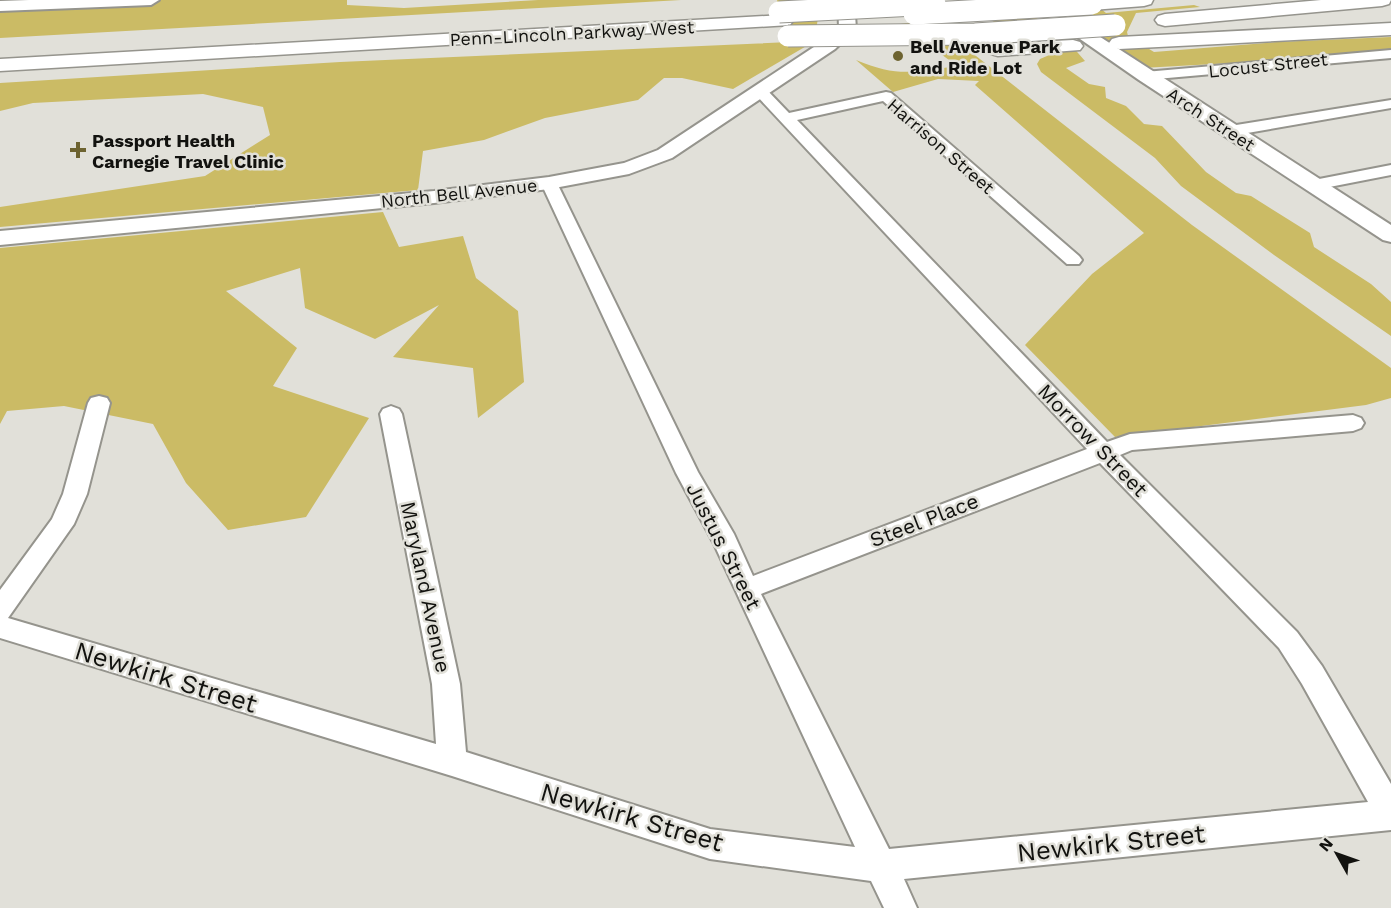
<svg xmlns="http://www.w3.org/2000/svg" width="1391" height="908" font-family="'Work Sans',sans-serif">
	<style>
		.green { fill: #cbbb65 }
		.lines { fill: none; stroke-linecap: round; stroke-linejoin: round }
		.minor-casing { stroke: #95948d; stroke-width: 4 }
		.tertiary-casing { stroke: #95948d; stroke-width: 4 }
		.motorway-casing { stroke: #95948d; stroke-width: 3 }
		.minor { fill: #fff; fill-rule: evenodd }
		.tertiary { fill: #fff; fill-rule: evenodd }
		.motorway { fill: #fff; fill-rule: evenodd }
		.motorway-bridge-casing { stroke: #95948d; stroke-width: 23; stroke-linecap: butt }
		.motorway-bridge { stroke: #fff; stroke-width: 21 }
		.poi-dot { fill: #6d6330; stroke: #e1e0d9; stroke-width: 2 }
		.labels { text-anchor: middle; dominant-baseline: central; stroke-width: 5; stroke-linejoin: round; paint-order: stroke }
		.far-street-label { font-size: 18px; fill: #12120f; stroke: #e1e0d9 }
		.far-poi-label { font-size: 18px; font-weight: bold; fill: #12120f; stroke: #e1e0d9; text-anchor: start }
		.street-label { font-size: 21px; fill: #12120f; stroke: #e1e0d9 }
		.near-street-label { font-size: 26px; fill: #12120f; stroke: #e1e0d9 }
	</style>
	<rect width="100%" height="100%" fill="#e1e0d9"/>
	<g class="green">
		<polygon points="0,0 347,0 347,5 404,8 538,0 681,0 0,38"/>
		<polygon points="777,0 820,0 815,41 733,89 682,78 664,78 638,100 545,118 484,140 423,151 418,190 0,227 0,207 205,176 270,135 263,107 203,94 33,103 0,111 0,83 340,62 790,42"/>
		<polygon points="967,0 1010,0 1064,37 1085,61 1066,68 1089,84 1105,87 1106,98 1126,106 1144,124 1162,126 1206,172 1236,193 1251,196 1310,233 1314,247 1371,284 1391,302 1391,336 1274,255 1181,186 1155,158 1041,72 1037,64 1040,59 1054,53 1039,41 1000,27"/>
		<polygon points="1090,0 1106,13 1194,5 1200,7 1136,13 1127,32 1128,36 1154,52 1277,42 1391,37 1391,54 1142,68 1062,16"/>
		<path d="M930,20L1192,225L1391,368V398L1366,405L1115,437L1025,345L1092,274L1144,233L975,85L979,81L938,79L893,92L856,60C894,76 911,73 950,67L949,60L900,24Z"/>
		<polygon points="383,212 399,247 463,236 476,278 518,311 524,382 478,418 473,368 393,357 439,305 375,339 305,308 300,268 226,291 297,348 273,386 369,418 306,517 228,530 186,483 153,424 64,406 7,411 0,424 0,248"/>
	</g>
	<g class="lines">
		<defs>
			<g id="minor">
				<polygon points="1391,50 1391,58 1145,80 1138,76 1145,72"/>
				<path d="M761,88L766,89L789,113L886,92L891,93L1079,256L1082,260L1079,264H1067L883,101L797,120L1107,442L1130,434L1353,415L1361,418L1364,423L1361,428L1353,431L1132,450L1120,455L1297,632L1322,666L1391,784V830L904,879L917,908H884L871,881L710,859L452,776L0,638V590L52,519L63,494L88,403L91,398L99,396L107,398L110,403L87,494L74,524L8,618L436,744L432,684L380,414L383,409L391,406L399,409L402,414L460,684L466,752L710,829L855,847L713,542L676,473L541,183L549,178L557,183L698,472L734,534L753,576L1087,449L756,95L754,92L756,89ZM1100,463L1279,648L1302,684L1368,802L889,849L761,594Z"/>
				<polygon points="1391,100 1391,108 1230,136 1222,131 1230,126"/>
				<polygon points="1391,165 1391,175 1314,190 1306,185 1314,180"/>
			</g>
			<g id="tertiary">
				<polygon points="29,0 159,0 151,5 0,11 0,1"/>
				<polygon points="838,0 854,0 856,29 835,49 672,158 629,174 549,189 434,203 0,245 0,231 434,191 549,177 624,163 658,150 823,41 839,28"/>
				<polygon points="1024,0 1043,0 1391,225 1391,242 1383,240 1139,80"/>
			</g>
			<g id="motorway">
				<polygon points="1085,0 1153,0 1151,4 1144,6 1092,10 1085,8 1083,4"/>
				<polygon points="1321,0 1391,0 1389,4 1382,6 1165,26 1158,24 1155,20 1158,16 1165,14"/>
				<polygon points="783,15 790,17 793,21 790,25 0,71 0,59"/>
				<polygon points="1391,23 1391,35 1119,49 1112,47 1109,43 1112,39 1119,37"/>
				<polygon points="1073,40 1080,42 1083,46 1080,50 998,56 991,54 988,50 991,46 998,44"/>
			</g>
		</defs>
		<use href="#minor" class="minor-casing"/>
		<use href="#tertiary" class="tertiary-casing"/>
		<use href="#motorway" class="motorway-casing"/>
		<use href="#minor" class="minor"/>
		<use href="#tertiary" class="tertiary"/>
		<use href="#motorway" class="motorway"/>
		<defs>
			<g id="motorway-bridge">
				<polyline points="779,12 935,4"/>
				<polyline points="914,14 1092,4"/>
				<polyline points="788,36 975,34 1115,25"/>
			</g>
		</defs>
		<use href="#motorway-bridge" class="motorway-bridge-casing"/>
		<use href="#motorway-bridge" class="motorway-bridge"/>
	</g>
	<g class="poi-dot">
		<circle cx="898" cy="56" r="6"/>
		<path d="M75 141h6v6h6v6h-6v6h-6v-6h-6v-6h6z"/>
	</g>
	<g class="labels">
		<g class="far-street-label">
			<text transform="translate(572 33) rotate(-3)">Penn-Lincoln Parkway West</text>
			<text transform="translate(1268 65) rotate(-6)">Locust Street</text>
			<text transform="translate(1211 119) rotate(33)">Arch Street</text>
			<text transform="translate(941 146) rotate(41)">Harrison Street</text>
			<text transform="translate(459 193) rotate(-6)">North Bell Avenue</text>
		</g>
		<g class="far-poi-label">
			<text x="910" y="46">Bell Avenue Park<tspan x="910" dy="21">and Ride Lot</tspan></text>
			<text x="92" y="140">Passport Health<tspan x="92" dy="21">Carnegie Travel Clinic</tspan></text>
		</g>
		<g class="street-label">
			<text transform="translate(1093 440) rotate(46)">Morrow Street</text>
			<text transform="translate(924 520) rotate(-21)">Steel Place</text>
			<text transform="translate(724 546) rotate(63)">Justus Street</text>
			<text transform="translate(426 587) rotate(78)">Maryland Avenue</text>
		</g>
		<g class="near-street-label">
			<text transform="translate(166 677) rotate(17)">Newkirk Street</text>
			<text transform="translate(632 817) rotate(16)">Newkirk Street</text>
			<text transform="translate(1111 843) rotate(-6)">Newkirk Street</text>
		</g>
	</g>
	<g transform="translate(1337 854) rotate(310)" stroke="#e1e0d9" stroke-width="4.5" paint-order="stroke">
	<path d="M0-4.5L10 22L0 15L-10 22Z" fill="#12120f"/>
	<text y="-9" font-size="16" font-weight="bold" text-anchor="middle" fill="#12120f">N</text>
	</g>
</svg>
